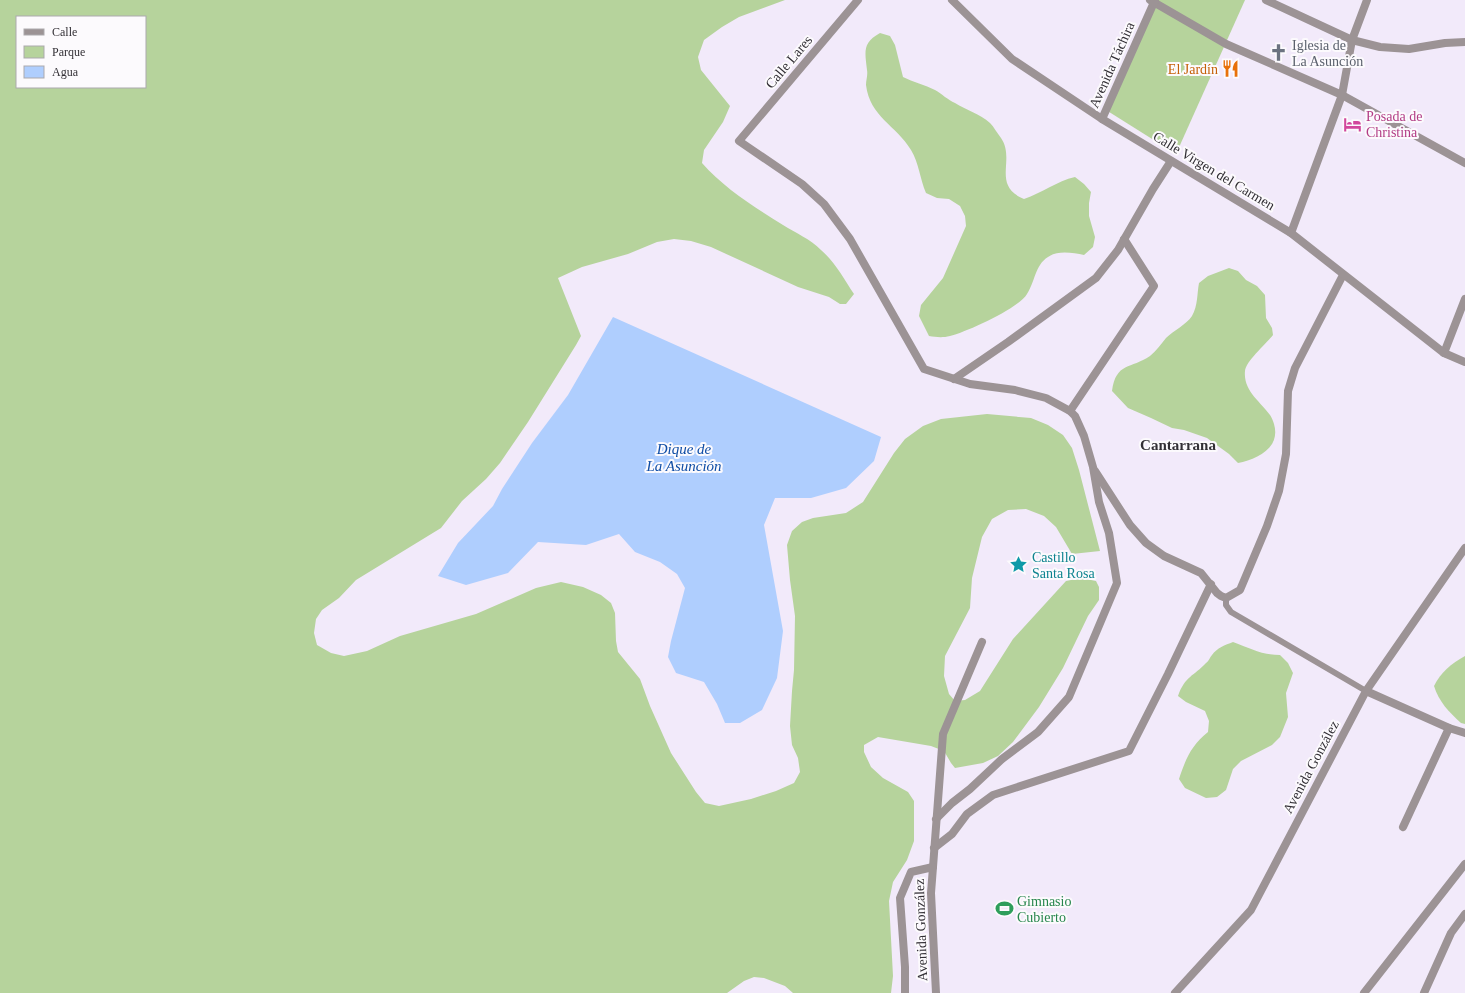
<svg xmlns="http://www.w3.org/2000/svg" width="1465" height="993" font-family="Georgia,serif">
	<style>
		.green { fill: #b6d39c; fill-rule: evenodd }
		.water { fill: #afcefe }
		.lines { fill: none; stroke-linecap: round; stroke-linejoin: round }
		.service { stroke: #9c9395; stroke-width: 6 }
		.minor { stroke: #9c9395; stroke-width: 8 }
		.tertiary { stroke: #9c9395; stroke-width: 8 }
		.labels { text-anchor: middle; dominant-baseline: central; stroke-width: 4; stroke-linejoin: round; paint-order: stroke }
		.worship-label { font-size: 14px; fill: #5b616d; stroke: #fcfafd; text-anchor: start }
		.street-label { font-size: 14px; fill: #322f35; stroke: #fcfafd }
		.food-label { font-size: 14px; fill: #c56008; stroke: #fcfafd; text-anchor: end }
		.hotel-label { font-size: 14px; fill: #b23c85; stroke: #fcfafd; text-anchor: start }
		.culture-label { font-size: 14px; fill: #0d838f; stroke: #fcfafd; text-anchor: start }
		.leisure-label { font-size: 14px; fill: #27864d; stroke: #fcfafd; text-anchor: start }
		.neighbourhood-label { font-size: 15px; font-weight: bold; fill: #322f35; stroke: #fcfafd }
		.water-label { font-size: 15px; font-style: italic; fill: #0f4da5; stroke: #fcfafd }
	</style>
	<rect width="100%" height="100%" fill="#f2eafa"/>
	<g class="green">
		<path d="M0,0H785L739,17L722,27L704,40L698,57L701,70L730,106L723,122L704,150L702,163C724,188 754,207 783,225C796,233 810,239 821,250C835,262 844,279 854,294L846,304H840L829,297L798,287L711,247L691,241L674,239L657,242L628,254L582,267L558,278L581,336L576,345L528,422L500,463L486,479L462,501L441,528L356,580L339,598L322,610L316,619L314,633L317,645L331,653L344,656L367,651L400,636L476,614L536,588L561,582L583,587L601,595L611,603L615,613L616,641L618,652L640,679L650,706L671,753L696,792L705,803L719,806L751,799L776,791L794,783L800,772L798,758L792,745L790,726L792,691L794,670L795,616L790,580L787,545L792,531L802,522L813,518L846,513L863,502L894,453L905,439L923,426L941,419L987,414L1031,418L1048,425L1063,435L1072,448L1079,470L1100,551L1072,554L1056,527L1044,516L1026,509L1008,510L992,519L982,537L972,578L970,608L945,656L944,676L949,694L955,701L965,700L980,691L1013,639L1066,581L1081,578L1096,581L1099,587V600L1088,616L1063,668L1039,707L1013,742L998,756L983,763L955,768L951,763L944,751L931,746L878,737L864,745V752L871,767L883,778L908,792L914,801V841L907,860L893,882L889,901L893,976L891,993H793L785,986L764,978L754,977L744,981L727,993H0ZM17,17H145V87H17Z"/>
		<polygon points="1155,0 1245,0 1176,154 1106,110"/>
		<path d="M880,33L890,36L895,45L903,77C913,82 925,85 935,90C942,94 948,100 955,103C966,110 980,114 990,123C994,127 997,133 1001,138C1016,160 991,185 1024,199C1042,193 1057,181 1075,177L1084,184L1091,192L1089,203V216L1095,237L1093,247L1084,255C1073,253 1058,250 1048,257C1035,265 1035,282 1027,294C1019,308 967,332 950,336C942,338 936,337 929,336L919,316L921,305L943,278L966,226L965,216L960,206L949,199L937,198L926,193C920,179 919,163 911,150C896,125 870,117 866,85C866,80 868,75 867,70C865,52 862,43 880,33Z"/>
		<path d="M1229,268L1238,271L1246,280L1257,286L1265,295L1266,318L1272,328L1273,335C1266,344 1246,361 1245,371C1243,391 1261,402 1270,415C1272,418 1273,421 1274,424C1281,448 1257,459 1238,463L1229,454L1207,438L1184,430L1172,428L1151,418L1128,408L1112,391C1116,362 1131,369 1150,356C1156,351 1161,344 1166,338C1174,330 1186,325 1192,316C1198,306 1197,293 1199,283L1208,276Z"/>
		<path d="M1233,642C1250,648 1261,655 1280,655L1288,663L1293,673L1286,693L1288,717L1280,737L1272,745L1241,761L1233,769L1226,790L1217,797L1206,798L1185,788L1179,779C1186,758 1191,746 1208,732L1209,721L1205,711L1186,702L1178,696C1185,676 1194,676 1206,663C1209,661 1210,657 1212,655C1217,648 1225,645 1233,642Z"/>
		<path d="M1465,656V724L1461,723C1449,712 1439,702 1434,686C1441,672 1451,664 1465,656Z"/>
	</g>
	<polygon class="water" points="613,317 881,437 874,461 846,488 811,498 775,498 764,525 783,631 777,678 762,710 740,723 725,723 717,704 704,682 676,673 668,657 671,641 685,588 677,574 660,562 635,552 619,534 586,545 538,542 508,573 466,585 438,576 458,543 493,506 502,489 532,443 568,395"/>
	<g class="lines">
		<polyline class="service" points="1226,598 1226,605 1231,612 1366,691"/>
		<g class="minor">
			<polyline points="858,0 739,141 802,184 824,204 850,239 924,369 970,384 1015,390 1046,398 1070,411 1075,416 1084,436 1093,467 1099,502 1109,533 1117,583 1069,697 1038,732 1002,759 970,789 952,803 936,819"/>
			<polyline points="952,0 1012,59 1102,119"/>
			<polyline points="1150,0 1226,44 1342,95 1465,163"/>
			<polyline points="1266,0 1352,40 1380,47 1409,49 1445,43 1465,42"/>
			<polyline points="1291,233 1342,95 1352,40 1367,0"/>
			<polyline points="1444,353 1465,299"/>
			<polyline points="954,379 1008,342 1096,278 1118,250 1153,189 1171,161"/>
			<polyline points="1070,411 1154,286 1124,239"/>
			<polyline points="1095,471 1130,525 1146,543 1164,556 1201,573 1217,593 1221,596 1226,598 1240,590 1267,526 1279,491 1286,454 1288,391 1295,368 1343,275"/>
			<polyline points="1366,691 1449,728 1465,733"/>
			<polyline points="1403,827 1449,728"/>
			<polyline points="934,848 952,834 967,814 993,795 1129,751 1168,674 1211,584"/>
			<polyline points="933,867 943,734 982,642"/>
			<polyline points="1364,993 1465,864"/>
			<polyline points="1424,993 1451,933 1465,914"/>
		</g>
		<g class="tertiary">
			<polyline points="1155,0 1102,119 1291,233 1444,353 1465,362"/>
			<polyline points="905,993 905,967 900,898 911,872 933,867 931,893 936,993"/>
			<polyline points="1175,993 1251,910 1366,691 1465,548"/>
		</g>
	</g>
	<defs>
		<symbol id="church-bare" viewBox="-9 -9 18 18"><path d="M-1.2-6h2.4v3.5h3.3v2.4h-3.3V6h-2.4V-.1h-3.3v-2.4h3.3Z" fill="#6b7280" stroke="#fcfafd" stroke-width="2.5" paint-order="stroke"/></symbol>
		<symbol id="restaurant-bare" viewBox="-9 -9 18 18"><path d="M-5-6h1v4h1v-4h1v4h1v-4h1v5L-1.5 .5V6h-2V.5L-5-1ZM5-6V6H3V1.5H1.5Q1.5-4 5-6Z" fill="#e8710a" stroke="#fcfafd" stroke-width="2.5" paint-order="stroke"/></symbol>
		<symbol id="hotel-bare" viewBox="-9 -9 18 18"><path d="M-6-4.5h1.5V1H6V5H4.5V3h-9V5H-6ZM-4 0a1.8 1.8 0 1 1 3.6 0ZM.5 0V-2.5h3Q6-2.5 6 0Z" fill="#d1479c" stroke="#fcfafd" stroke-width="2.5" paint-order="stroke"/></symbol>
		<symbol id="sight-bare" viewBox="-9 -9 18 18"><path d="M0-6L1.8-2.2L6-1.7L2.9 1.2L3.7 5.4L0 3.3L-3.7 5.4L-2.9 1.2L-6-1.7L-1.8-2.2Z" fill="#0f9aa8" stroke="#fcfafd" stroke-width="2.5" paint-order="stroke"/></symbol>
		<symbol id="stadium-bare" viewBox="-9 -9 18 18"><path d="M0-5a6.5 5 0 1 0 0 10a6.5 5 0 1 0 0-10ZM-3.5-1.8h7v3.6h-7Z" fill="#2e9e5b" stroke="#fcfafd" stroke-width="2.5" paint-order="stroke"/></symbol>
	</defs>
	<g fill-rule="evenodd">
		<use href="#church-bare" x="1266" y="40" width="25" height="25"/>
		<use href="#restaurant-bare" x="1218" y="56" width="25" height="25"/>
		<use href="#hotel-bare" x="1340" y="112" width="25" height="25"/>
		<use href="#sight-bare" x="1006" y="552" width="25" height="25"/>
		<use href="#stadium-bare" x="992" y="896" width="25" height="25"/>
	</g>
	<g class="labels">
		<g class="worship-label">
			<text x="1292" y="45">Iglesia de<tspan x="1292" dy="16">La Asunción</tspan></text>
		</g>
		<g class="street-label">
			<text transform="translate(789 62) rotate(-50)">Calle Lares</text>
			<text transform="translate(1112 65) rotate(-66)">Avenida Táchira</text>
			<text transform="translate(1214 171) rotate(31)">Calle Virgen del Carmen</text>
			<text transform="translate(1311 767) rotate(-62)">Avenida González</text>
			<text transform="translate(921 930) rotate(-92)">Avenida González</text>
		</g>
		<g class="food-label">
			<text x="1218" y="69">El Jardín</text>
		</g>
		<g class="hotel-label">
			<text x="1366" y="116">Posada de<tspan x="1366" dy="16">Christina</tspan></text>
		</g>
		<g class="culture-label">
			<text x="1032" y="557">Castillo<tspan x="1032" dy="16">Santa Rosa</tspan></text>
		</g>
		<g class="leisure-label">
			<text x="1017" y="901">Gimnasio<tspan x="1017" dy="16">Cubierto</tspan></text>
		</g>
		<g class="neighbourhood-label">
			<text x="1178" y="445">Cantarrana</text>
		</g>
		<g class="water-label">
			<text x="684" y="449">Dique de<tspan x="684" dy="17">La Asunción</tspan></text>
		</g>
	</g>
	<rect x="16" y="16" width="130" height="72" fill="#fcfafd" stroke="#aba9ad"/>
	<rect x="24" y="29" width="20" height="6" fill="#9c9395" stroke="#aba9ad"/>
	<text x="52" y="36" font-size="12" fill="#322f35">Calle</text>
	<rect x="24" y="46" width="20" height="12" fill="#b6d39c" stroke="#aba9ad"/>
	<text x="52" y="56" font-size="12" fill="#322f35">Parque</text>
	<rect x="24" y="66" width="20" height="12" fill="#afcefe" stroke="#aba9ad"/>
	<text x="52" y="76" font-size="12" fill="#322f35">Agua</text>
</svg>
